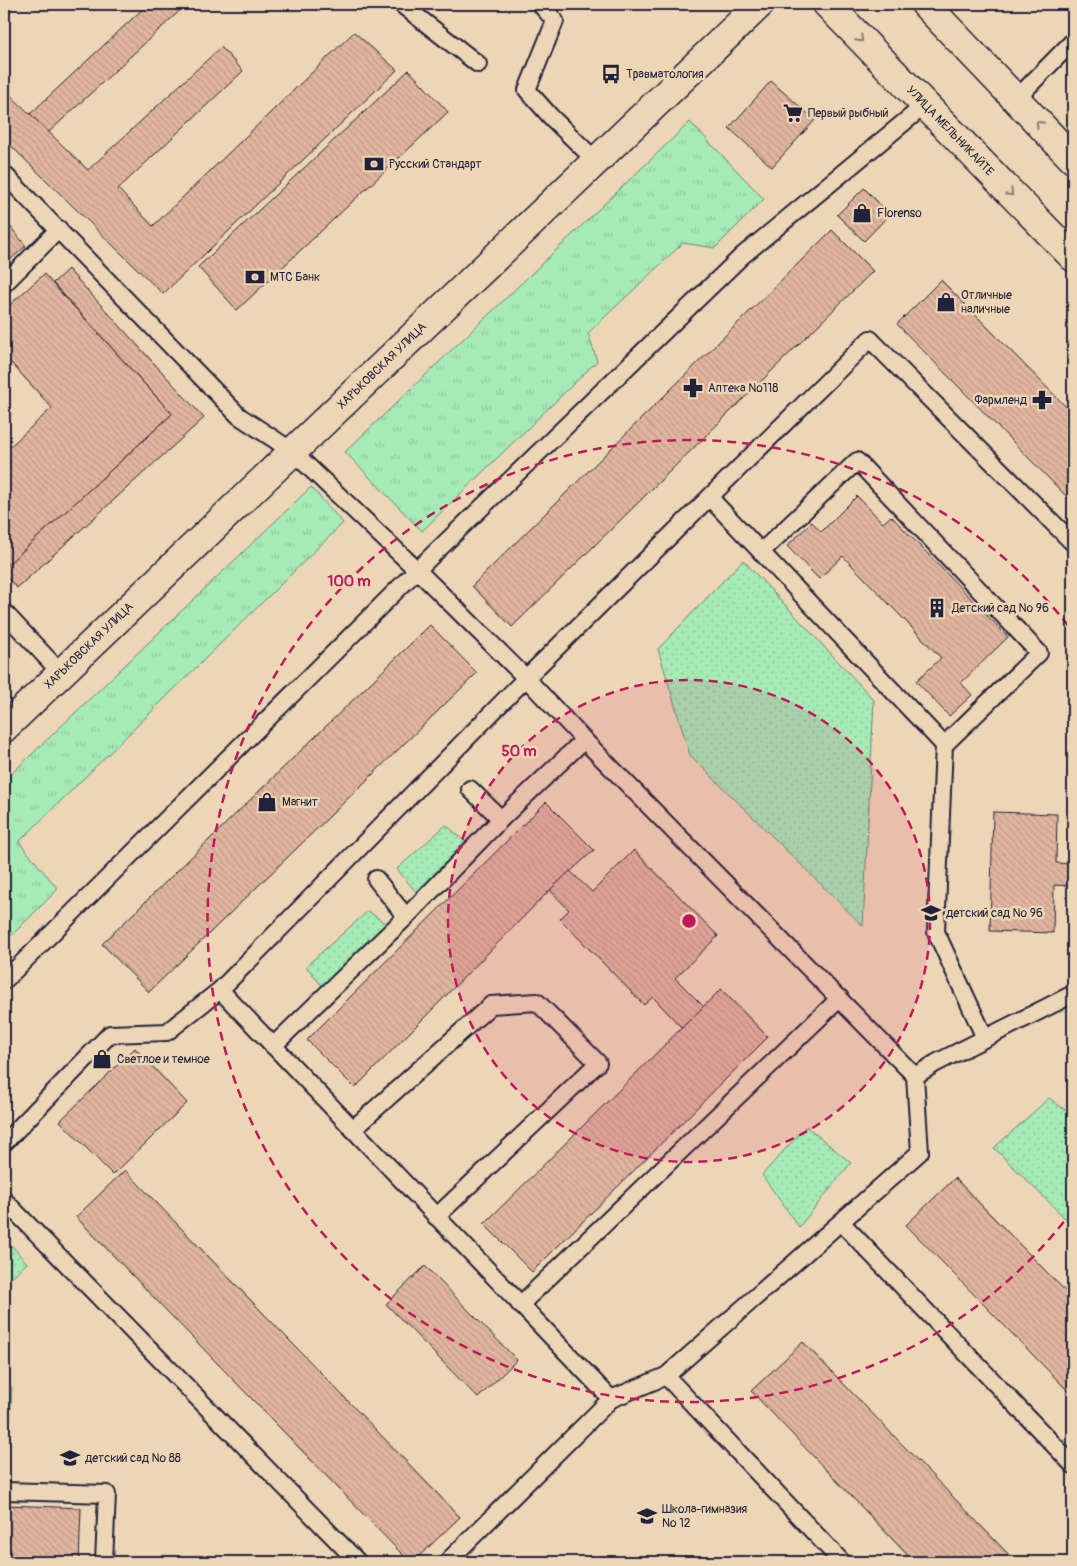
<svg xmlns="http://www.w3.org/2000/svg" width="1077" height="1566" font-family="Pangolin,sans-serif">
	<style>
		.grass { fill: url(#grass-tufts); stroke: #648678 }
		.park { fill: url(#park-dots); stroke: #648678 }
		.building { fill: url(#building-back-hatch); stroke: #22223b }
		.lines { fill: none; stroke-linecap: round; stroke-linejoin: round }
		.service-casing { stroke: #22223b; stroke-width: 20 }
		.tertiary-casing { stroke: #22223b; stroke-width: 31 }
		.secondary-casing { stroke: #22223b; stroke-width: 31 }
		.service { stroke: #ecd6b5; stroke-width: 16 }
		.tertiary { stroke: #ecd6b5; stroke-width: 28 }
		.secondary { stroke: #ecd6b5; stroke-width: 28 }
		.oneway { stroke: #877c78 }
		.ring { fill: none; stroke: #c2185b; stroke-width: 2.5; stroke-dasharray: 9 6 }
		.labels { text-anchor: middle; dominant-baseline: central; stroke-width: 5; stroke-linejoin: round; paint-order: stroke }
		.poi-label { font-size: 12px; fill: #22223b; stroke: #ecd6b5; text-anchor: start }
		.street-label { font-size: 12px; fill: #22223b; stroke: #ecd6b5 }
		.centre { fill: #c2185b; stroke: #ecd6b5; stroke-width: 2.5 }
		.ring-label { font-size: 15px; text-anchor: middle; font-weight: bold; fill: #c2185b; stroke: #ecd6b5; stroke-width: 5; stroke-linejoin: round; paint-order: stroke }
	</style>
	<defs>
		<pattern id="grass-tufts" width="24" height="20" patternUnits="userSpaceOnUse" patternTransform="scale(1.25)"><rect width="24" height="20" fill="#a6eab5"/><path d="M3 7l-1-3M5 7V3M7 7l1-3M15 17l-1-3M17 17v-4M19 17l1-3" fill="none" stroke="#8fc89d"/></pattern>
		<pattern id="park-dots" width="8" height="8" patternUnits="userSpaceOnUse" patternTransform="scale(1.25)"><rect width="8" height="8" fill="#a6eab5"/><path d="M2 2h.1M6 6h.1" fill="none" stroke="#8fc89d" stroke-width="1.8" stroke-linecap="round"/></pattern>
		<pattern id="building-back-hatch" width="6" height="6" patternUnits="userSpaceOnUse" patternTransform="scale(1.25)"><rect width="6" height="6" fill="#e1b59e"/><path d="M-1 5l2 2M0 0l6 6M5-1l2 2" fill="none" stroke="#c19b89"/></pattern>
	</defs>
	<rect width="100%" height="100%" fill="#ecd6b5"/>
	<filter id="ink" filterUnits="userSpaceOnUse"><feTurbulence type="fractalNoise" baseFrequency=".02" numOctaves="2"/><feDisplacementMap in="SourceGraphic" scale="10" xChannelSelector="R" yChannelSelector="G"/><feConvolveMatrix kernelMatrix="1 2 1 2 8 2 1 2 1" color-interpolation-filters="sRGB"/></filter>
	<g filter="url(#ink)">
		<g class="grass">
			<polygon points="690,122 764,199 715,248 683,243 588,333 597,361 422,531 345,452"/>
			<polygon points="311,487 343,523 19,842 58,889 4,943 4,781"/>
		</g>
		<g class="park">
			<polygon points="743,560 874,700 863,926 690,755 658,649"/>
			<polygon points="446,825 468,844 417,893 397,869"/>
			<polygon points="368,911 389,926 323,987 306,966"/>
			<polygon points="1049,1098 1073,1116 1073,1226 994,1148"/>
			<polygon points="806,1126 851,1163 799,1227 762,1175"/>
			<polygon points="4,1237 27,1263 4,1284"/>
			<polygon points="4,1387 12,1387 8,1462 4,1462"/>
		</g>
		<g class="building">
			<polygon points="148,4 187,4 48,133 30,114"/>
			<polygon points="354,32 397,70 163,294 4,139 4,89 88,170 221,47 243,71 118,189 153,226"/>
			<polygon points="409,70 448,112 237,310 198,267"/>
			<polygon points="771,81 815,120 772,167 729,128"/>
			<polygon points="864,188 890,214 864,241 837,215"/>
			<polygon points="4,219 26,246 4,265"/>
			<polygon points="832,230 873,271 512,627 472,586"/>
			<polygon points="68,269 204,418 17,588 4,574 4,568 172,414 53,283"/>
			<polygon points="44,274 172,414 4,568 4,452 52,408 4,355 4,310"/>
			<polygon points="941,280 1073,414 1073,503 897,324"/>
			<polygon points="857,496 883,523 891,516 1008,637 961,683 972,695 949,716 916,681 941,658 843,556 819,579 787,546 812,522 821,532"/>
			<polygon points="430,625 477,673 149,992 102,944"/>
			<polygon points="546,802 594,850 550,890 355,1088 307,1040"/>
			<polygon points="993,812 1057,814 1056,863 1073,864 1073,886 1054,885 1053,933 990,931"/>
			<polygon points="634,850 718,936 675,978 704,1007 682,1028 653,997 644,1005 560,919 569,910 550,890 570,871 592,892"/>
			<polygon points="721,989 768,1037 532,1272 484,1224"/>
			<polygon points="135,1048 187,1103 113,1175 60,1121"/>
			<polygon points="125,1170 460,1517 413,1562 410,1562 397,1549 76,1217"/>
			<polygon points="955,1178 1073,1299 1073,1396 906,1225"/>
			<polygon points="425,1266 517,1360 478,1398 386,1304"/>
			<polygon points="803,1342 1016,1562 914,1562 751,1391"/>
			<polygon points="5,1505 81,1508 79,1562 4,1562"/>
		</g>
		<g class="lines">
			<defs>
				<g id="service">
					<polyline points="401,4 478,64"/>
					<polyline points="540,4 555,21 527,90 551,117 596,161"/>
					<polyline points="1016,99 1073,41"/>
					<polyline points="4,174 239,416 292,451 417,570 526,678 584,740 915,1076 920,1152 666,1376 611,1399 220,990 167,1032 110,1034 4,1143"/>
					<polyline points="4,284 59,229"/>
					<polyline points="710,498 944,745 936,932 985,1038"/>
					<polyline points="761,552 857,461 1039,653 944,745"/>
					<polyline points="4,612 61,673"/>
					<polyline points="501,819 584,740"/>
					<polyline points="376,879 406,917"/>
					<polyline points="4,981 417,570 742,256 925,105"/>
					<polyline points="220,990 526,678 870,339 1073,543"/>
					<polyline points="273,1046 406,917 501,819 470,789"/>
					<polyline points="915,1076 936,1063 1073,994"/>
					<polyline points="353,1129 491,1005 537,1002 598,1063 436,1217"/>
					<polyline points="4,1200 358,1562"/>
					<polyline points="841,1222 1073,1465"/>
					<polyline points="520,1305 840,998"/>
					<polyline points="666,1376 842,1562"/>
					<polyline points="4,1491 107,1494 104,1562"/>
					<polyline points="447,1562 611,1399"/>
				</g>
				<polyline id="tertiary" points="4,728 760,4"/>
				<g id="secondary">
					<polyline points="827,4 1073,257"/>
					<polyline points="925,4 1073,159"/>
				</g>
			</defs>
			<use href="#service" class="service-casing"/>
			<use href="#tertiary" class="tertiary-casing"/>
			<use href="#secondary" class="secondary-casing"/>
			<use href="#service" class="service"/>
			<use href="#tertiary" class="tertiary"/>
			<use href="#secondary" class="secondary"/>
		</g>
		<defs><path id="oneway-chevron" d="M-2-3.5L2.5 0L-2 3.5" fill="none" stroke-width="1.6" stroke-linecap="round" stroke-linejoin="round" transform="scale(1.25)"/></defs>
		<g class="oneway">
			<use href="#oneway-chevron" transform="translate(860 39) rotate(46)"/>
			<use href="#oneway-chevron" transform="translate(1039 124) rotate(-134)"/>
			<use href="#oneway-chevron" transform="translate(1010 193) rotate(46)"/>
		</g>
	</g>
	<circle cx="689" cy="921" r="241" fill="#c2185b" fill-opacity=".12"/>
	<g class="ring">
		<circle cx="689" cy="921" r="241"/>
		<path d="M1073 1210A481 481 0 1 1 1073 632"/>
	</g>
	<defs>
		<symbol id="bus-bare" viewBox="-9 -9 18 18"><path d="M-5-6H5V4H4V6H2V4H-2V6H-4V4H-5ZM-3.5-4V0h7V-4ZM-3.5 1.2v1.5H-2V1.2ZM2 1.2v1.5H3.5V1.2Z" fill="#22223b" stroke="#ecd6b5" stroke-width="2.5" paint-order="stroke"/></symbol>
		<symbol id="supermarket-bare" viewBox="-9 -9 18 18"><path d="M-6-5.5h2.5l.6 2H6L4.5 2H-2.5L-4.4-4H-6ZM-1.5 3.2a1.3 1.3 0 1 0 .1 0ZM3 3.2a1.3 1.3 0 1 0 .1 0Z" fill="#22223b" stroke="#ecd6b5" stroke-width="2.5" paint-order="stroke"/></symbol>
		<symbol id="bank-bare" viewBox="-9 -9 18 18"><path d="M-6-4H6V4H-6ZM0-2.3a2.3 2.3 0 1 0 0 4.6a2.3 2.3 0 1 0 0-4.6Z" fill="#22223b" stroke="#ecd6b5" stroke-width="2.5" paint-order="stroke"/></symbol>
		<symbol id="shop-bare" viewBox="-9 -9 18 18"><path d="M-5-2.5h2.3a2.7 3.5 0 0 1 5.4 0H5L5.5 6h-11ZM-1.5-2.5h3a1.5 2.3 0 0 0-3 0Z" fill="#22223b" stroke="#ecd6b5" stroke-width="2.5" paint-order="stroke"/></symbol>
		<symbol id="pharmacy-bare" viewBox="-9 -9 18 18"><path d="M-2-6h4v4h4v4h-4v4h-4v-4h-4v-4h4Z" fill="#22223b" stroke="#ecd6b5" stroke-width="2.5" paint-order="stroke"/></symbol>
		<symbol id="building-bare" viewBox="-9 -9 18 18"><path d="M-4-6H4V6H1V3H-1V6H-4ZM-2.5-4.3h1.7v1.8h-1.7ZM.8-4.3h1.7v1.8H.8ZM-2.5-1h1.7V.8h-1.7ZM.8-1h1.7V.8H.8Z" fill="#22223b" stroke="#ecd6b5" stroke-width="2.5" paint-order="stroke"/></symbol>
		<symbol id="school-bare" viewBox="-9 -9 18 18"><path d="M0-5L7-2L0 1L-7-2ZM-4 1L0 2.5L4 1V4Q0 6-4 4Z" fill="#22223b" stroke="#ecd6b5" stroke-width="2.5" paint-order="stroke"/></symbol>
	</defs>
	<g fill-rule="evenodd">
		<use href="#bus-bare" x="597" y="60" width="28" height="28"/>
		<use href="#supermarket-bare" x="779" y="99" width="28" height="28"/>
		<use href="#bank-bare" x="360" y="150" width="28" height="28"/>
		<use href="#shop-bare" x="848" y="199" width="28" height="28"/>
		<use href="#bank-bare" x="241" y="263" width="28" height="28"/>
		<use href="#shop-bare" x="932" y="288" width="28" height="28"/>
		<use href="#pharmacy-bare" x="679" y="374" width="28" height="28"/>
		<use href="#pharmacy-bare" x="1028" y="386" width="28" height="28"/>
		<use href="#building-bare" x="923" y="594" width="28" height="28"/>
		<use href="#shop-bare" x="253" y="788" width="28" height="28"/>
		<use href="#school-bare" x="917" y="899" width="28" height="28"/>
		<use href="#shop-bare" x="88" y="1045" width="28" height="28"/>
		<use href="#school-bare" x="56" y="1444" width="28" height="28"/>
		<use href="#school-bare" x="633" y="1502" width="28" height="28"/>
	</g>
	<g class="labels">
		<g class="poi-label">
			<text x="626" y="74">Травматология</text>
			<text x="808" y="113">Первый рыбный</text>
			<text x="389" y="164">Русский Стандарт</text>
			<text x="877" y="213">Florenso</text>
			<text x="270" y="277">МТС Банк</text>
			<text x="961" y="295">Отличные<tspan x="961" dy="14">наличные</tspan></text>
			<text x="708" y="388">Аптека №118</text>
			<text x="1027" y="400" text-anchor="end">Фармленд</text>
			<text x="952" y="608">Детский сад № 96</text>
			<text x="282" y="802">Магнит</text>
			<text x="946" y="913">детский сад № 96</text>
			<text x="117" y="1059">Светлое и темное</text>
			<text x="85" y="1458">детский сад № 88</text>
			<text x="662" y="1509">Школа-гимназия<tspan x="662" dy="14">№ 12</tspan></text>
		</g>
		<g class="street-label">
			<text transform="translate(950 131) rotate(46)">УЛИЦА МЕЛЬНИКАЙТЕ</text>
			<text transform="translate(382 366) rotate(-44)">ХАРЬКОВСКАЯ УЛИЦА</text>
			<text transform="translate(89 646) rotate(-44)">ХАРЬКОВСКАЯ УЛИЦА</text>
		</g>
	</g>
	<circle cx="689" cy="921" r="8" class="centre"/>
	<g class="ring-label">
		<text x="349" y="586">100 m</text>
		<text x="519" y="756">50 m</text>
	</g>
	<rect width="1077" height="1566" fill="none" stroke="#ecd6b5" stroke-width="20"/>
	<rect x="10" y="10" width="1057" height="1546" fill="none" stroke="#22223b" stroke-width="2" filter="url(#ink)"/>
</svg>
